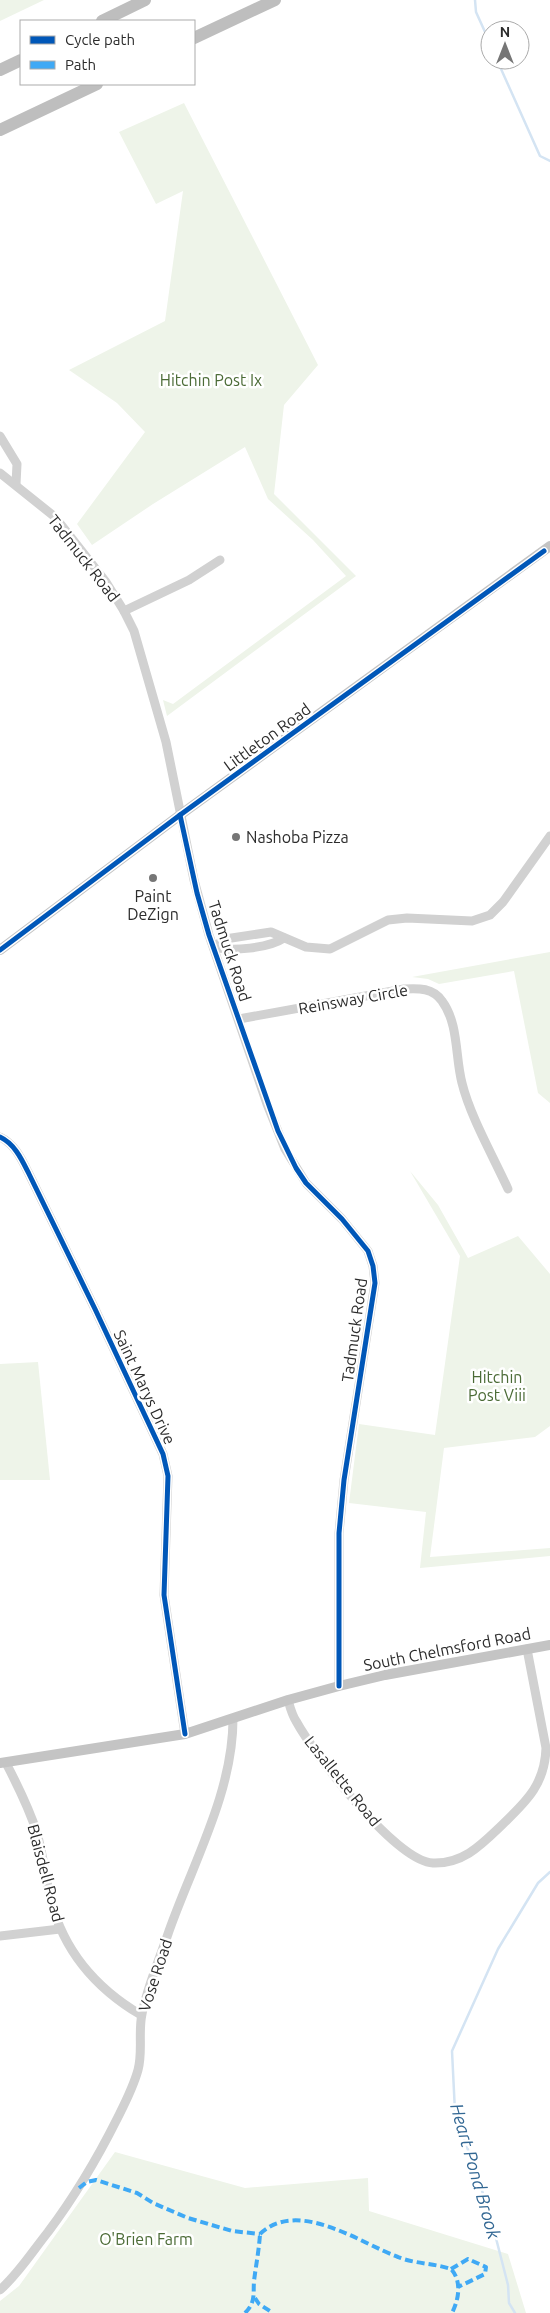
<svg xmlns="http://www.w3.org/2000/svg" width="550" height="2313" font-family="Ubuntu,sans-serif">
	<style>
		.green { fill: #eef4e9 }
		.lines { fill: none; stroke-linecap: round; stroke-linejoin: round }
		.stream { stroke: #d4e4f3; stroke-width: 2.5 }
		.minor { stroke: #d1d1d1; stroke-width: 9 }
		.major { stroke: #c4c4c4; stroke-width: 10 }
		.highway { stroke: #bebebe; stroke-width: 12 }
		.quiet { stroke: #3fa9f5; stroke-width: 4; stroke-dasharray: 8 4; stroke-linecap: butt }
		.cycleway-casing { stroke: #fff; stroke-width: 8 }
		.cycleway { stroke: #0057b8; stroke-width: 5 }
		.poi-dot { fill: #767676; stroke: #fff; stroke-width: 2 }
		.labels { text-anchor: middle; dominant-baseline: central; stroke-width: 5; stroke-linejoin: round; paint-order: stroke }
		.park-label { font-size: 16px; fill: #4b6b36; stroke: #fff }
		.street-label { font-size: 16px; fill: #2c2c2c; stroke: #fff }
		.poi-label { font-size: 16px; fill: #2c2c2c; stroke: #fff; text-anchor: start }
		.water-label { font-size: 18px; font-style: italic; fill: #336894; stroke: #fff }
	</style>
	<rect width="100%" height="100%" fill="#fff"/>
	<g class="green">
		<polygon points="0,0 44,0 0,21"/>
		<polygon points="184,103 318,365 284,405 274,494 356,576 167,716 163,700 173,704 346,576 313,540 268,499 245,447 153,504 92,545 77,524 145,432 117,403 69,370 165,321 183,191 156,204 119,132"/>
		<polygon points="550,952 550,1103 538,1093 514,971 439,984 428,979 412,977"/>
		<polygon points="410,1171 438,1205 468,1258 518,1236 550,1274 550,1426 535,1437 444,1448 430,1557 550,1548 550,1556 420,1568 426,1512 349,1503 359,1424 435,1435 460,1256"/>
		<polygon points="38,1362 50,1480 0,1480 0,1364"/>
		<polygon points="115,2152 245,2188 368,2178 369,2211 508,2254 526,2313 0,2313 0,2301 19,2286"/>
	</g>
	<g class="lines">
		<g class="stream">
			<polyline points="475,0 476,12 490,43"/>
			<polyline points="497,60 540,156 550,161"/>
			<polyline points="515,2313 509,2303 508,2285 489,2211 455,2112 452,2051 498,1949 538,1883 550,1872"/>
		</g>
		<g class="minor">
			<polyline points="0,436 17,464 16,484"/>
			<polyline points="0,473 55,517 106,582 124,611 134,631 166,742 194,880 209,935 267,1104 285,1149 306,1183 342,1219 368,1251 373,1266 375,1283 344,1480 339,1533 339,1686"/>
			<polyline points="124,611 189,580 220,560"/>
			<polyline points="214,947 225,939 271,932 306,947 330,949 388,920 407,918 472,921 490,915 503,902 550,836"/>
			<path d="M214,947C231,952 269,948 284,938"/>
			<path d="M239,1019L404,989C419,988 433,988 442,1001C459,1024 455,1057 462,1083C470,1116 494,1158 508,1189"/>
			<path d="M0,1137C15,1144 22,1160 29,1174L95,1309L163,1454L168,1476L164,1595L185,1734"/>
			<path d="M288,1700C290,1707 292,1715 296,1721C314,1754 395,1861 433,1863C464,1864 482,1844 503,1824C528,1800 545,1783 546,1748L527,1649"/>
			<path d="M6,1763C18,1786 29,1808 37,1833C43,1855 46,1879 51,1901C64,1951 97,1989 141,2015"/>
			<polyline points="0,1936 60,1929"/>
			<path d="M0,2290C19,2273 32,2252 48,2232C75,2196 97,2159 117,2119C125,2103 133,2088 138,2070C143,2052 138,2032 142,2014C147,1987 160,1958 169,1931C193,1863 233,1792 233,1719"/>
		</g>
		<g class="major">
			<polyline points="0,950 180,815 550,546"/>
			<polyline points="0,1763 185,1734 288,1700 339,1686 385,1675 550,1645"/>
		</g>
		<g class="highway">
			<polyline points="102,21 145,0"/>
			<polyline points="194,38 275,0"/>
			<polyline points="0,70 21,60"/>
			<polyline points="0,130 97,84"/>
		</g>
		<g class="quiet">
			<polyline points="79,2188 87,2182 96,2180 137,2193 153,2203 188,2218 232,2231 260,2234"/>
			<path d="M260,2234C298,2198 360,2243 398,2257C415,2264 433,2263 451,2269C462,2281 459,2299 452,2313"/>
			<polyline points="451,2269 468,2259 486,2267 485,2274 458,2287"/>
			<polyline points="255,2298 259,2304 273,2313"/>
			<path d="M245,2313C256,2302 253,2294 254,2281C256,2265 259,2250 260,2234"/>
		</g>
		<defs>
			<g id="cycleway">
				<polyline points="180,815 197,893 209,935 278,1131 296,1168 306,1183 342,1219 368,1251 373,1266 375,1283 344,1480 339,1533 339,1686"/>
				<polyline points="0,950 180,815 544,551"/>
				<path d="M0,1137C15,1144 22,1160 29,1174L95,1309L163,1454L168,1476L164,1595L185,1734"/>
			</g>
		</defs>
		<use href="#cycleway" class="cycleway-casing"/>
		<use href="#cycleway" class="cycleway"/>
	</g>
	<g class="poi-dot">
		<circle cx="236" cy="837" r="5"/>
		<circle cx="153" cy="878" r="5"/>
	</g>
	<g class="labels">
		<g class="park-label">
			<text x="211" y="380">Hitchin Post Ix</text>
			<text x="497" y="1377">Hitchin<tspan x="497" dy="18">Post Viii</tspan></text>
			<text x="146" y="2239">O'Brien Farm</text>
		</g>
		<g class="street-label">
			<text transform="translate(84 558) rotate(52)">Tadmuck Road</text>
			<text transform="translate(267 737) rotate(-36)">Littleton Road</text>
			<text transform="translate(230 951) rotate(72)">Tadmuck Road</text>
			<text transform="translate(353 999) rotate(-10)">Reinsway Circle</text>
			<text transform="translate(354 1330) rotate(-82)">Tadmuck Road</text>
			<text transform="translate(145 1387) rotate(65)">Saint Marys Drive</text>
			<text transform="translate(447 1649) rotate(-11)">South Chelmsford Road</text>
			<text transform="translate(343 1781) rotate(51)">Lasallette Road</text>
			<text transform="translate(46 1873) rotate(75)">Blaisdell Road</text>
			<text transform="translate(155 1975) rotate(-72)">Vose Road</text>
		</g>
		<g class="poi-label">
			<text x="246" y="837">Nashoba Pizza</text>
			<text x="153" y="896" text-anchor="middle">Paint<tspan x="153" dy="18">DeZign</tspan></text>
		</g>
		<g class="water-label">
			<text transform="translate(476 2171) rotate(74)">Heart Pond Brook</text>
		</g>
	</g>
	<rect x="20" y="20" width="175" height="65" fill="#ffffff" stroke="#ababab"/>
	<rect x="30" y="36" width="25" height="8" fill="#0057b8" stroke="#ababab"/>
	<text x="65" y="45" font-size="15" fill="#2c2c2c">Cycle path</text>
	<rect x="30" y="61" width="25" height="8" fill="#3fa9f5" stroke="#ababab"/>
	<text x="65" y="70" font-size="15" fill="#2c2c2c">Path</text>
	<g transform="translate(505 45)"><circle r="24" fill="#ffffff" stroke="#ababab"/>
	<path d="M0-4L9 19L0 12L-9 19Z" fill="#767676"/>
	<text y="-8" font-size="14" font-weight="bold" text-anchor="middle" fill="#2c2c2c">N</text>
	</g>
</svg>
